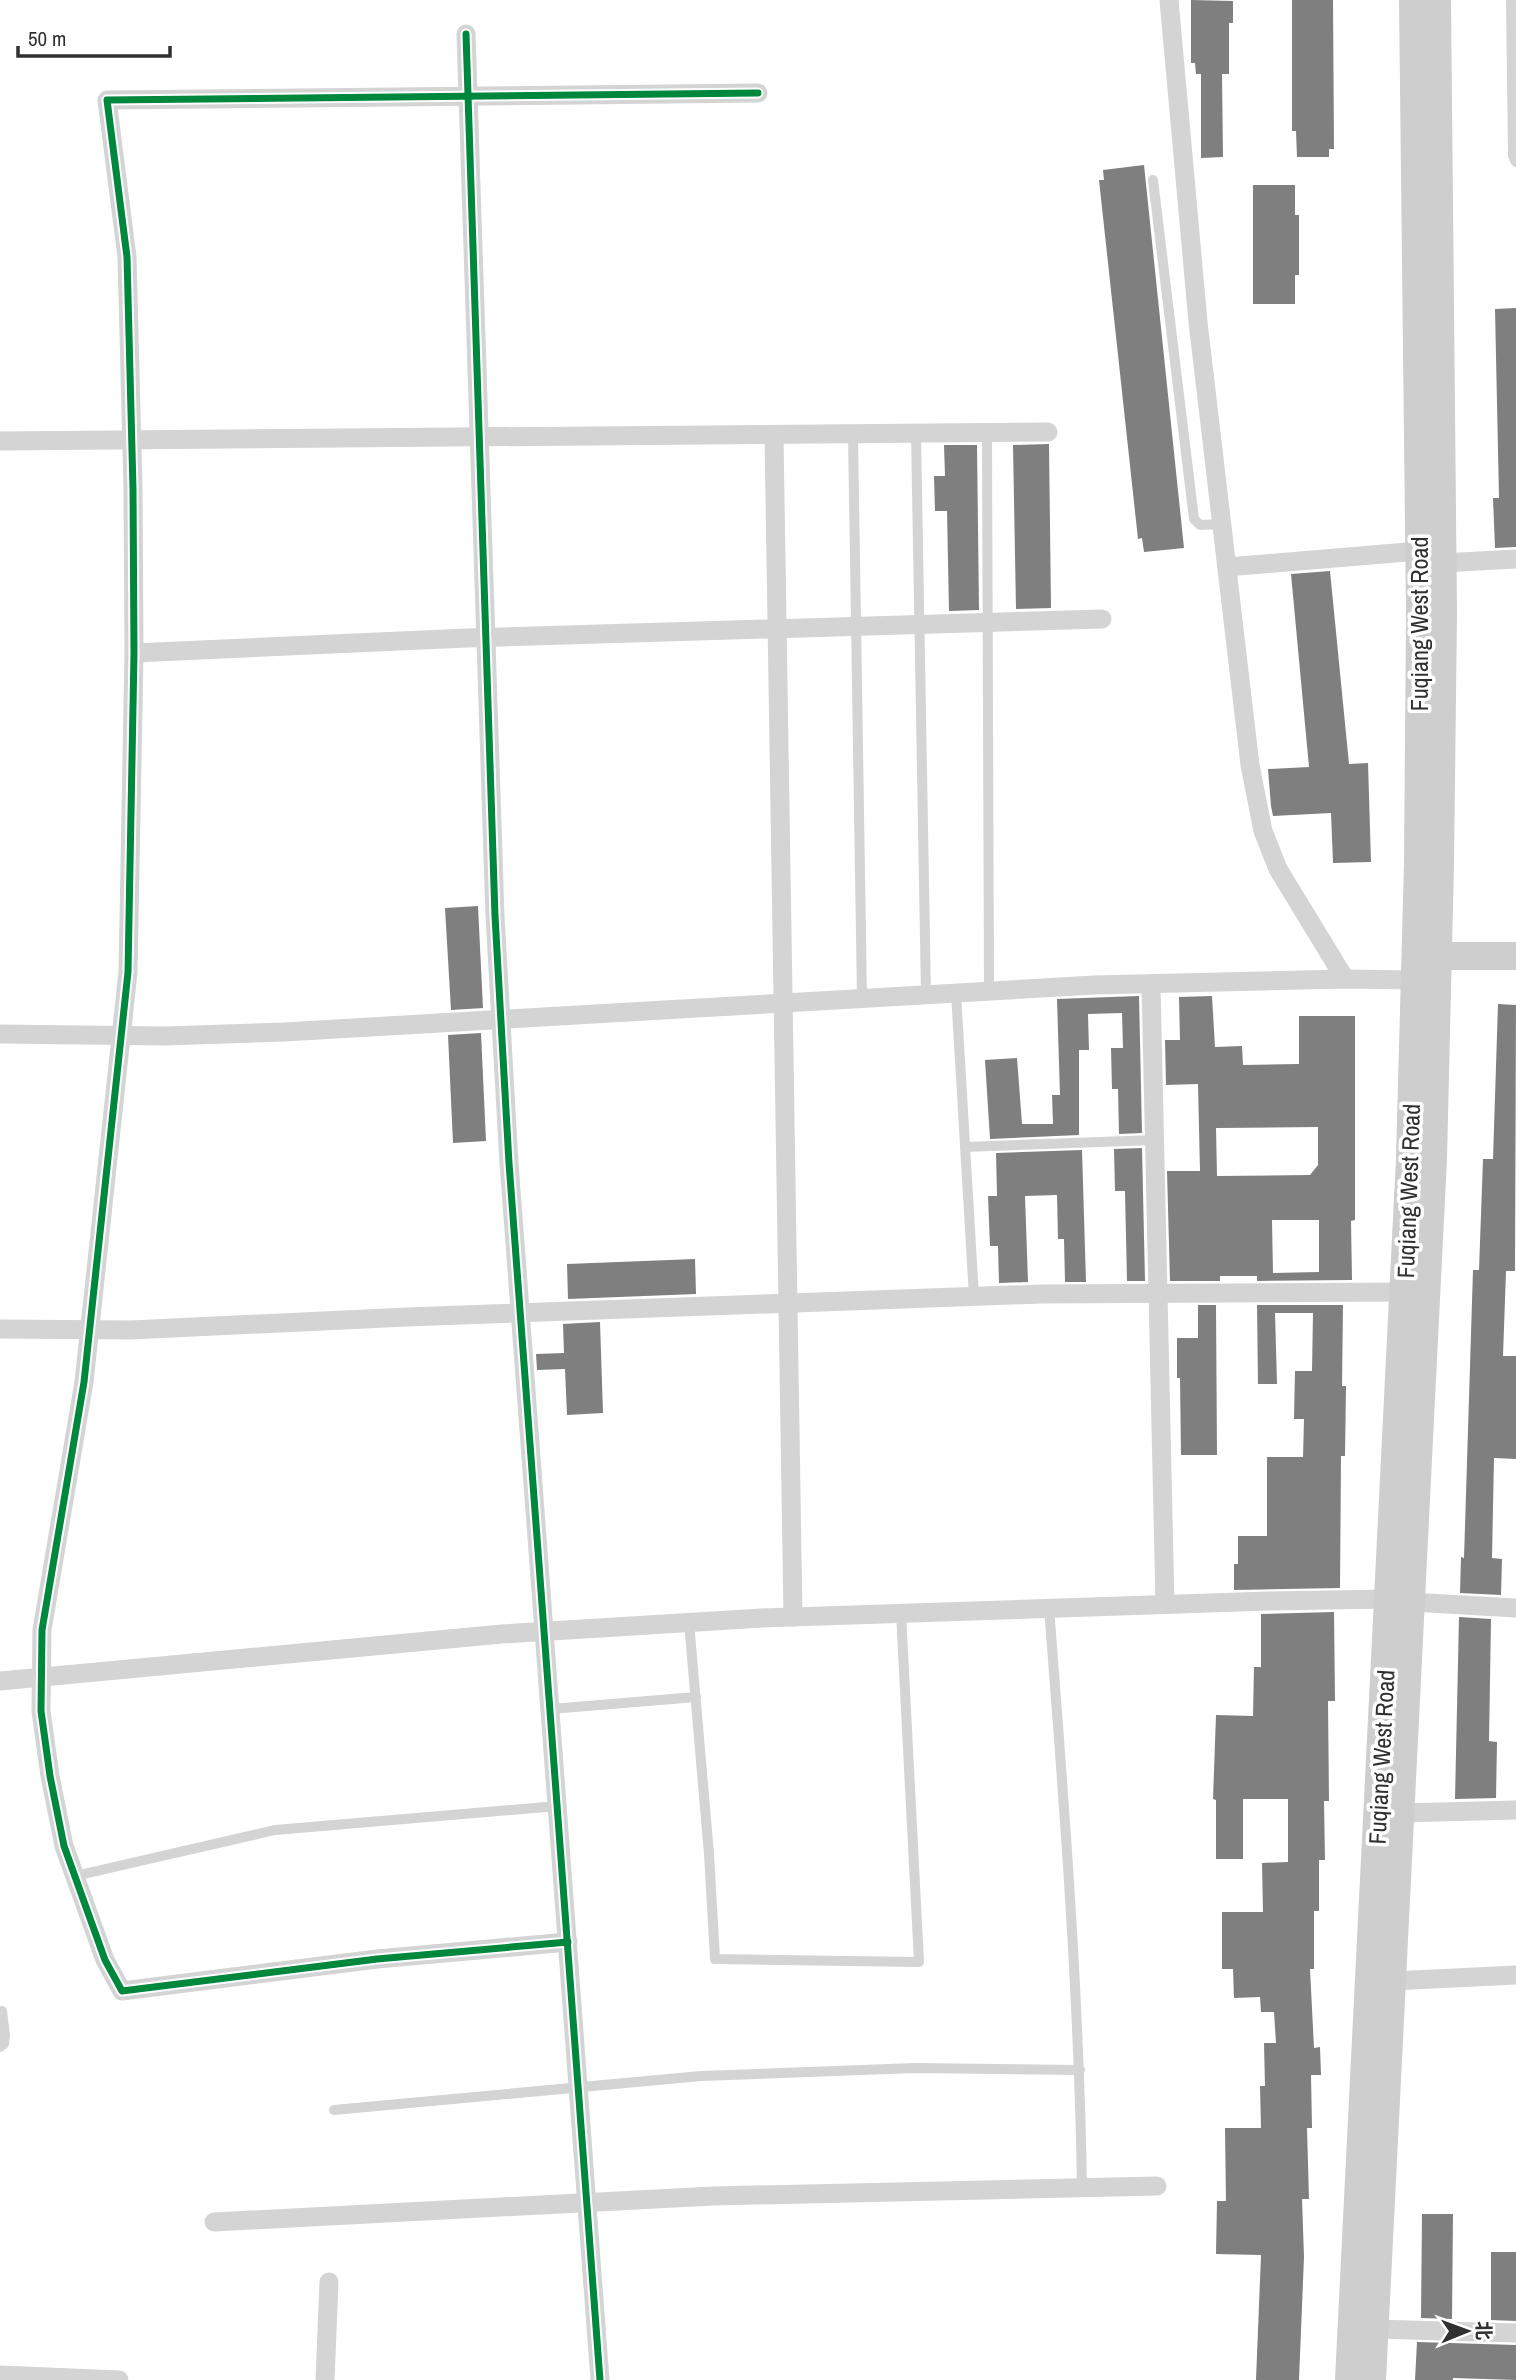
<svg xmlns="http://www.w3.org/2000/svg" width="1516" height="2380" font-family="'Archivo Narrow','Noto Sans SC',sans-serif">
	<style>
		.building { fill: #7f7f7f; fill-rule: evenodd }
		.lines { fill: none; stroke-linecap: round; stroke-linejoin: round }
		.service { stroke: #d4d4d4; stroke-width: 10 }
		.minor { stroke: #d4d4d4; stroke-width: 19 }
		.secondary { stroke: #cecece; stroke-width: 28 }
		.cycleway-casing { stroke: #fff; stroke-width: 11 }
		.cycleway { stroke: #00873e; stroke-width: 7 }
		.labels { text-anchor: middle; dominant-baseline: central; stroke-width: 7; stroke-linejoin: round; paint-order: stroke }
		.street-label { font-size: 24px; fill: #303030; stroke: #fff }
	</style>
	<rect width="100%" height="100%" fill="#fff"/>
	<g class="building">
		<polygon points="1191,0 1233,1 1233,23 1229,23 1229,74 1222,74 1223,157 1201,158 1201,74 1196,74 1195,63 1191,63"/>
		<polygon points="1292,0 1333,0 1334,149 1329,149 1329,157 1297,157 1296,131 1292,131"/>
		<polygon points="1144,165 1184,548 1144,552 1142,538 1138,539 1099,180 1104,180 1103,170"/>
		<polygon points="1253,185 1295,185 1295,215 1299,215 1299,275 1295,275 1295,304 1253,304"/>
		<polygon points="1516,308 1516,547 1495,548 1493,498 1499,498 1495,309"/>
		<polygon points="1049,444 1051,608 1016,609 1013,445"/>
		<polygon points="944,445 977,445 979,610 949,611 947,511 935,511 934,476 945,476"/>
		<polygon points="1330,571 1349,764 1368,763 1371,862 1333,863 1331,813 1273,816 1271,806 1268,769 1309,767 1291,574"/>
		<polygon points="478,906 483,1008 451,1010 445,908"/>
		<polygon points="1139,996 1142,1133 1119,1134 1118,1089 1112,1089 1111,1048 1123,1048 1122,1013 1088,1014 1089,1050 1079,1050 1079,1135 990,1139 985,1060 1017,1058 1022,1124 1053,1124 1052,1095 1060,1095 1057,999"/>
		<path d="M1212,996L1215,1047L1242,1046L1243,1065L1299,1064V1016H1355V1220L1351,1221L1352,1280L1257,1281V1276H1220V1281H1170L1167,1171H1200L1198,1084L1166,1085L1165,1040H1180L1179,997ZM1318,1127V1165L1310,1175L1217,1176L1216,1128ZM1272,1220H1319V1272L1273,1273Z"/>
		<polygon points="1498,1004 1516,1005 1515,1271 1506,1271 1503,1356 1516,1356 1516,1459 1494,1458 1492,1558 1502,1559 1501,1595 1460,1593 1461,1557 1464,1558 1473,1270 1479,1270 1483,1159 1493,1159"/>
		<polygon points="481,1033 486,1141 453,1143 448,1035"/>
		<polygon points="1142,1148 1145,1281 1127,1281 1125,1191 1115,1191 1114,1149"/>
		<polygon points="1082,1150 1086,1282 1065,1282 1064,1239 1058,1239 1057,1195 1025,1196 1028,1282 999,1283 998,1246 990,1246 988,1196 997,1196 996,1153"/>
		<polygon points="695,1259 696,1294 568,1299 567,1264"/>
		<polygon points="1198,1305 1216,1305 1217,1455 1181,1455 1180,1378 1177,1378 1177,1338 1198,1338"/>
		<polygon points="1257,1305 1343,1305 1342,1386 1346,1386 1345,1456 1341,1456 1340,1588 1234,1590 1234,1564 1238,1564 1238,1536 1267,1536 1267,1457 1303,1457 1304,1419 1294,1419 1295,1371 1312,1371 1313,1313 1275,1313 1277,1384 1258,1384"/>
		<polygon points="600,1322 603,1413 567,1415 565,1369 537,1370 536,1354 564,1353 563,1324"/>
		<polygon points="1334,1612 1335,1701 1328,1701 1329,1801 1324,1801 1325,1860 1319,1860 1319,1911 1314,1911 1314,1969 1310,1969 1314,2048 1320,2047 1321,2075 1311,2075 1312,2128 1307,2128 1309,2199 1302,2199 1304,2257 1299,2380 1256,2380 1261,2255 1216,2254 1217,2201 1226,2201 1225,2128 1261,2128 1260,2086 1265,2086 1264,2043 1276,2043 1274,2012 1261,2012 1260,1997 1234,1998 1233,1969 1222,1969 1222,1912 1263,1912 1262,1863 1288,1862 1288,1799 1243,1799 1243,1859 1216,1859 1216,1800 1213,1799 1216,1715 1253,1716 1254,1667 1261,1667 1261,1614"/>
		<polygon points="1459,1617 1491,1619 1489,1741 1497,1742 1496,1798 1455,1799"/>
		<polygon points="1422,2214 1453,2214 1452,2319 1421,2318"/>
		<polygon points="1491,2252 1516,2252 1516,2321 1491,2320"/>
		<polygon points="1417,2342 1516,2345 1516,2380 1453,2378 1453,2380 1415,2380"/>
	</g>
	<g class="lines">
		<g class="service">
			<polyline points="1511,0 1513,156 1516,162"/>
			<polyline points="1153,180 1194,519 1200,525 1222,524"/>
			<polyline points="987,433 989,991"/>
			<polyline points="853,434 862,998"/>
			<polyline points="916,434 926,995"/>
			<polyline points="956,993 974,1297"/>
			<polyline points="965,1147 1155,1140"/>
			<path d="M1049,1608C1064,1801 1079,1994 1082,2188"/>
			<polyline points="689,1622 709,1854 715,1959 919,1962 901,1613"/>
			<polyline points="551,1709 696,1697"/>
			<polyline points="75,1876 275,1830 558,1806"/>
			<polyline points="0,2047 4,2044 5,2035 2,2011"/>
			<polyline points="334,2110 701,2076 915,2068 1080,2070"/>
		</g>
		<g class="minor">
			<polyline points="1169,0 1198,322 1250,765 1263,831 1278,869 1345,979"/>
			<polyline points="466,34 495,916 509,1163 600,2380"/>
			<polyline points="774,435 793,1617"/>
			<polyline points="0,441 1048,432"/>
			<polyline points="1442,563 1516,559"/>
			<polyline points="1227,567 1419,551"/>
			<polyline points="134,653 467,638 1102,619"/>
			<polyline points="1151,984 1165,1604"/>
			<polyline points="0,1034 165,1036 284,1032 1094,985 1345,979 1414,980"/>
			<polyline points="0,1329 131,1330 407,1317 1041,1294 1404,1292"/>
			<polyline points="1411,1602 1516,1608"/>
			<polyline points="0,1681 502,1634 762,1618 1269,1601 1389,1599"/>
			<polyline points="1401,1813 1516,1810"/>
			<polyline points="568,1942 377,1959 122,1991 105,1960 64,1846 50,1776 41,1711 42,1630 84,1382 128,972 134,653 133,489 127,257 107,100 758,93"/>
			<polyline points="1392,1981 1516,1975"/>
			<polyline points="214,2222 713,2196 1157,2186"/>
			<polyline points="1374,2329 1516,2333"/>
			<polyline points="0,2375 119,2380"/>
			<polyline points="325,2380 329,2282"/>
		</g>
		<g class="secondary">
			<polyline points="1421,956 1516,956"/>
			<polyline points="1349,2380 1410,1158 1418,863 1420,613 1413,0"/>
			<polyline points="1372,2380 1433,1159 1440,864 1443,613 1437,0"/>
		</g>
		<defs>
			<g id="cycleway">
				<polyline points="466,34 495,916 509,1163 600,2380"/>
				<polyline points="568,1942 377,1959 122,1991 105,1960 64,1846 50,1776 41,1711 42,1630 84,1382 128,972 134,653 133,489 127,257 107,100 758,93"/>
			</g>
		</defs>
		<use href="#cycleway" class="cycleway-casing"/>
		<use href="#cycleway" class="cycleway"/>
	</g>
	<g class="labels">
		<g class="street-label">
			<text transform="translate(1419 624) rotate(-90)">Fuqiang West Road</text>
			<text transform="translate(1408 1191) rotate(-88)">Fuqiang West Road</text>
			<text transform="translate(1381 1757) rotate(-87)">Fuqiang West Road</text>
		</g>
	</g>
	<g transform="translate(1467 2331) rotate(89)" stroke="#ffffff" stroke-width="5" paint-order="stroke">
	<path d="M0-5L12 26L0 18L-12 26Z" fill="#303030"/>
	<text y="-10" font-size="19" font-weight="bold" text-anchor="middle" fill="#303030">北</text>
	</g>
	<path d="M18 46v10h152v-10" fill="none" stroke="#303030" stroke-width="3.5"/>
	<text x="28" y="46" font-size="21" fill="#303030" stroke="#ffffff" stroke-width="5" paint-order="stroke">50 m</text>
</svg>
